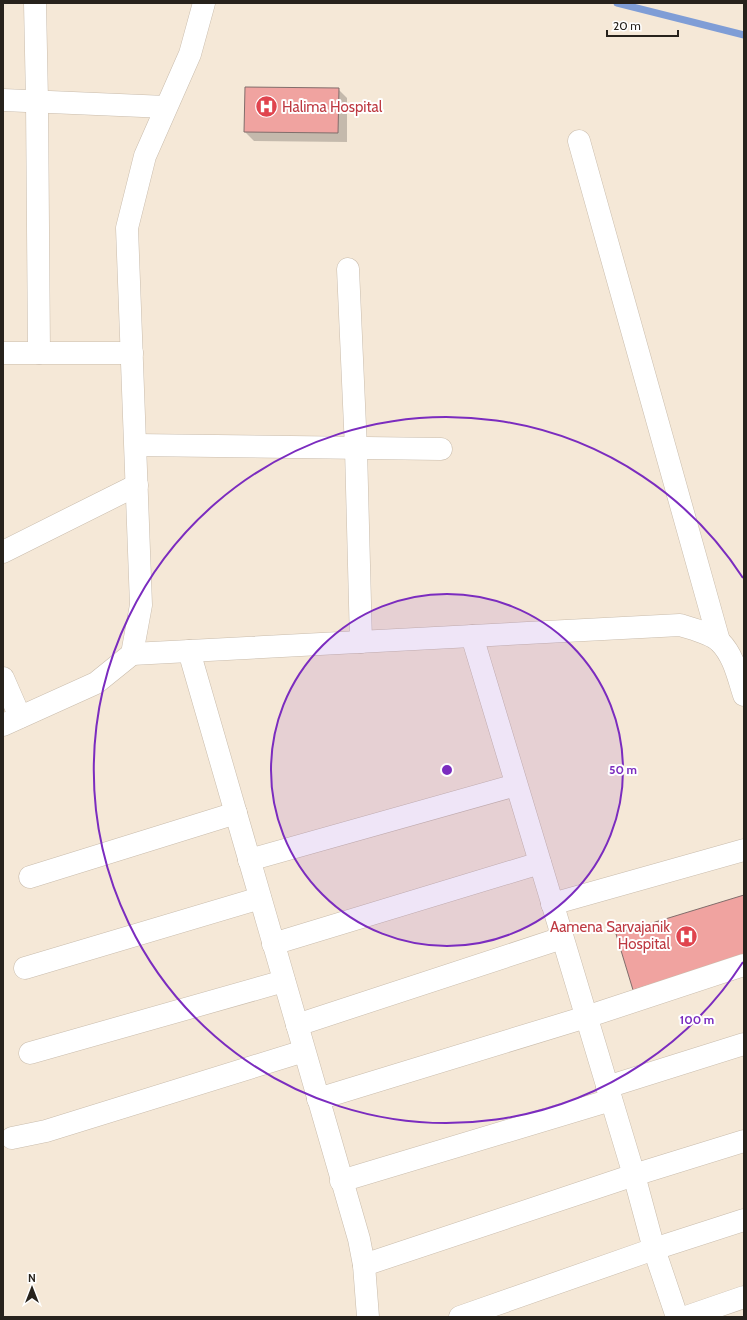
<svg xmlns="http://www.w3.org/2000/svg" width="747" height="1320" font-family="Cabin,sans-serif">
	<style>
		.shadow { fill: #0003 }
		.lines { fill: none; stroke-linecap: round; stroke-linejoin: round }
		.stream { stroke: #7f9dd6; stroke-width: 7 }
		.building { fill: #f0a3a0; stroke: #816d6b }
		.minor-casing { stroke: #c9bcac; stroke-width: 23 }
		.minor { stroke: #fff; stroke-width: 22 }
		.ring { fill: none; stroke: #7b2cbf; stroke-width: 2 }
		.labels { text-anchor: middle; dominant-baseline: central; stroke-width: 4; stroke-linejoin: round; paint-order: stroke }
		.health-label { font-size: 15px; fill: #be3a42; stroke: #fff; text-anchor: start }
		.centre { fill: #7b2cbf; stroke: #fff; stroke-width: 2 }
		.ring-label { font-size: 12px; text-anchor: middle; font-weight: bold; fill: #7b2cbf; stroke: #fff; stroke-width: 4; stroke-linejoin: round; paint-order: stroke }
	</style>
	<rect width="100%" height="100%" fill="#f5e8d7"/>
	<polygon class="shadow" points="338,89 347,98 347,142 254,141 245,132"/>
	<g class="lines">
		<polyline class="stream" points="617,3 744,35"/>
	</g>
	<g class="building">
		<polygon points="245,87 339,88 338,133 244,132"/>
		<polygon points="744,895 744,957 633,990 616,934"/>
	</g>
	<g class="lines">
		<defs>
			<g id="minor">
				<polyline points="35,3 37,101 39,353"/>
				<polyline points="3,100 166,107"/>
				<polyline points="579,141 719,641"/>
				<polyline points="348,269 356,449 361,642"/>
				<polyline points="3,353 132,353"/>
				<polyline points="136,445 441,449"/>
				<polyline points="3,552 137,485"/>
				<polyline points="472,636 634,1175 654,1249 677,1317"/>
				<polyline points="189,651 359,1239 364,1265 368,1317"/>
				<path d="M132,654L680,625C692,629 711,633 720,642C734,656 738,677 744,695"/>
				<polyline points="3,678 20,717"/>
				<polyline points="3,725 96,683 132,654 141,605 127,228 145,156 190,54 204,3"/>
				<polyline points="249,860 516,785"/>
				<polyline points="30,877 236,813"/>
				<polyline points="552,904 744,850"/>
				<polyline points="273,944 540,863"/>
				<polyline points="25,968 260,898"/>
				<polyline points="297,1025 562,938"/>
				<polyline points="30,1053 284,981"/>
				<polyline points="607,1087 744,1044"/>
				<polyline points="318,1099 586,1017 744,965"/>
				<polyline points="12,1138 46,1131 304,1051"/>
				<polyline points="341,1181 611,1100"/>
				<polyline points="364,1265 634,1175 744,1141"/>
				<polyline points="460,1317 654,1249 744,1220"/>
				<polyline points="686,1317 744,1297"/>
			</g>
		</defs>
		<use href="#minor" class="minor-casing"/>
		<use href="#minor" class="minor"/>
	</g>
	<circle cx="447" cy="770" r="176" fill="#7b2cbf" fill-opacity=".12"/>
	<g class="ring">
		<circle cx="447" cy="770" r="176"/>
		<path d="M743 962A353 353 0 1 1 743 578"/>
	</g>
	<defs>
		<symbol id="hospital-disc" viewBox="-11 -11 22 22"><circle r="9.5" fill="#e0444e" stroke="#fff"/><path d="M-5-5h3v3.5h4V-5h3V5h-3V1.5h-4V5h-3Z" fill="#fff"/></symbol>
	</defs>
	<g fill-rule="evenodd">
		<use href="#hospital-disc" x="254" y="94" width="25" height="25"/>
		<use href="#hospital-disc" x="674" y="924" width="25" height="25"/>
	</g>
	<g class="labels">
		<g class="health-label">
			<text x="282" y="107">Halima Hospital</text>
			<text x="670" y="927" text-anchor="end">Aamena Sarvajanik<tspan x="670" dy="17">Hospital</tspan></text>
		</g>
	</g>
	<circle cx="447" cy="770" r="6" class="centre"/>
	<g class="ring-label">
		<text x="623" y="774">50 m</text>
		<text x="697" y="1024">100 m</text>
	</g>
	<rect width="747" height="1320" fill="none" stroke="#27221c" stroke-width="8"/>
	<g transform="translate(32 1288)" stroke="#ffffff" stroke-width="3" paint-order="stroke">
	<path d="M0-3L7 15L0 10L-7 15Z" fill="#27221c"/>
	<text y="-6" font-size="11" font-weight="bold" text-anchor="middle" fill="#27221c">N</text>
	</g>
	<path d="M607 30v6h71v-6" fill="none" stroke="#27221c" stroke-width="2"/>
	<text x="613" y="30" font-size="12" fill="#27221c" stroke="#ffffff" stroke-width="3" paint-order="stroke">20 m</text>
</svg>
